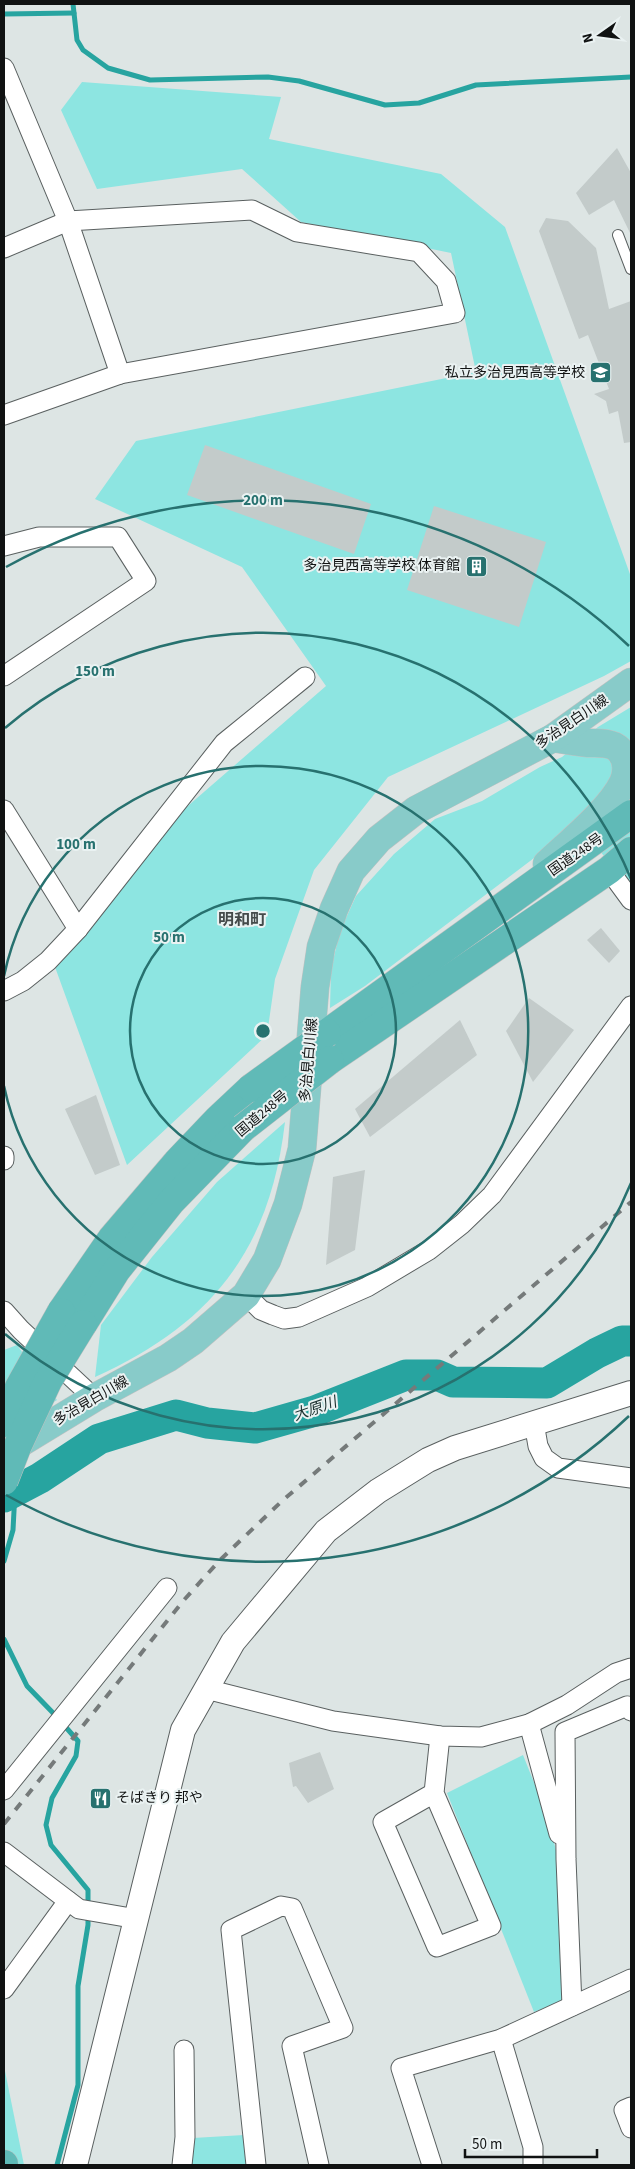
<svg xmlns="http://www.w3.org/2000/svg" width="635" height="2169" font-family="'Source Sans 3','Noto Sans JP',sans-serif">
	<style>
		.green { fill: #8de5e1 }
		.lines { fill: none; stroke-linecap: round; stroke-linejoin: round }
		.stream { stroke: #27a4a0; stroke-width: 5 }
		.river { stroke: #27a4a0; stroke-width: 31 }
		.building { fill: #c3cbca }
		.service-casing { stroke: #5a6060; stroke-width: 12 }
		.minor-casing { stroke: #5a6060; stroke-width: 21 }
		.tertiary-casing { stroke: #5a6060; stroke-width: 26 }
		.primary-casing { stroke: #c1c1c1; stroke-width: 29 }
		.trunk-casing { stroke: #c1c1c1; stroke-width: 29 }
		.service { stroke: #fff; stroke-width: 10 }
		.minor { stroke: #fff; stroke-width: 19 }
		.tertiary { stroke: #fff; stroke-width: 24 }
		.primary { stroke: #88cbc9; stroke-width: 28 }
		.trunk { stroke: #60bab7; stroke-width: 28 }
		.rail { stroke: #757a7a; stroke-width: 4; stroke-dasharray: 9 9; stroke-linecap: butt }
		.trunk-bridge-casing { stroke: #c1c1c1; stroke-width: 29; stroke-linecap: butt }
		.trunk-bridge { stroke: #60bab7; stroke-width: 28 }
		.ring { fill: none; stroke: #27716f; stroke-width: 2.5 }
		.labels { text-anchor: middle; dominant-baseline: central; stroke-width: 4; stroke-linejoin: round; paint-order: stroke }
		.poi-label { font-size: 14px; fill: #101212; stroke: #eaf2f2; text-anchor: end }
		.street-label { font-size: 14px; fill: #101212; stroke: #eaf2f2 }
		.water-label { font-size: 15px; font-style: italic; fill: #1c3130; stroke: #eaf2f2 }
		.quarter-label { font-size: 16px; font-weight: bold; fill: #444a4a; stroke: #eaf2f2 }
		.centre { fill: #27716f; stroke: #eaf2f2; stroke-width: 2.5 }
		.ring-label { font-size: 15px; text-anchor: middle; font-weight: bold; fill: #27716f; stroke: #eaf2f2; stroke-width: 4; stroke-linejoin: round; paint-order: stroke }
	</style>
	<rect width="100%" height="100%" fill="#dde5e4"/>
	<g class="green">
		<polygon points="82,82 281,97 269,139 441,174 505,227 631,577 631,661 604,676 388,777 314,870 275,979 267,1035 127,1165 55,967 174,818 326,686 242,567 95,499 136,441 476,372 451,253 301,222 242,169 97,189 61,110"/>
		<polygon points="631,707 631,891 579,824 365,986 330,1008 331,969 340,931 356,896 394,854 435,819 482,801 540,767 562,757 598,727"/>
		<path d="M285,1122C270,1250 212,1324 95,1377L101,1325L152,1257L217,1182Z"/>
		<polygon points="17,1345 57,1400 4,1432 4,1350"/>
		<polygon points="523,1755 545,1810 559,1861 564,2000 534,2012 447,1793"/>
		<polygon points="4,2066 24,2165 4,2165"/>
		<polygon points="244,2135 247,2165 189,2165 193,2138"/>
	</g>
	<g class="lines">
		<g class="stream">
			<polyline points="73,4 77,40 83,50 108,68 150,80 268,77 299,81 385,105 419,103 476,85 631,77"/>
			<polyline points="4,14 74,13"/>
			<polyline points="4,1561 13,1530 15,1492"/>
			<polyline points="4,1639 27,1686 57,1717"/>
			<polyline points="63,1724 78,1741 76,1756 52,1798 46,1825 51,1845 88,1890 88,1906"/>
			<polyline points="57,2165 78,2085 78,1986 88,1925 88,1914"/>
		</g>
		<polyline class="river" points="4,1497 40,1478 99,1439 176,1415 207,1423 255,1428 315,1411 406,1375 437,1375 453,1382 547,1383 597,1353 622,1341 631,1341"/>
	</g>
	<g class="building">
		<polygon points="617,148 631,173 631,235 614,200 589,215 576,193"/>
		<polygon points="546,218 568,221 596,248 609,309 631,301 631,442 624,443 618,411 609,414 606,401 594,394 609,389 588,335 579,339 539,231"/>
		<polygon points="205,445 371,504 354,554 187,495"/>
		<polygon points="434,506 546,542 519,627 407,590"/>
		<polygon points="601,928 620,951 609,963 587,940"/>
		<polygon points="529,998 574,1030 533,1082 506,1031"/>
		<polygon points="460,1020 477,1055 370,1137 355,1109"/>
		<polygon points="96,1095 120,1165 95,1175 65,1109"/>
		<polygon points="365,1170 355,1250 326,1265 333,1177"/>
		<polygon points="320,1752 334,1789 308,1803 296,1786 293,1787 289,1763"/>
	</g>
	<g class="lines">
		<defs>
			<polyline id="service" points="618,235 631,269"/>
			<g id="minor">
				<polyline points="4,68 68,221 120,374"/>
				<polyline points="4,248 68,221 252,210 297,232 419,252 446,281 455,313 120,374 4,415"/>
				<polyline points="4,546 39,537 118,537 146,581 4,676"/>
				<polyline points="4,810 78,929"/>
				<polyline points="609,870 631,900"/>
				<polyline points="4,991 23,981 48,961 78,929 224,743 305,677"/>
				<polyline points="4,1156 4,1160"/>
				<polyline points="246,1295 261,1310 273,1315 284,1319 299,1317 367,1287 429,1250 462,1224 492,1195 631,1006"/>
				<polyline points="4,1311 21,1330 94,1398"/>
				<polyline points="534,1423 538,1446 544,1458 558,1468 631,1478"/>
				<polyline points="206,1689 333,1721 440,1736 481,1737 529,1724 567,1705 616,1673 631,1668"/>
				<polyline points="529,1724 559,1834"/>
				<polyline points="4,1790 167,1588"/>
				<polyline points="434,1793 491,1926 437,1947 383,1822 434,1793 440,1736"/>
				<polyline points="4,1852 79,1909 137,1919"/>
				<polyline points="4,1989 68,1901"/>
				<polyline points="572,2006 566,1859 565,1732 627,1706 631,1711"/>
				<polyline points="501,2039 533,2147 533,2165"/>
				<polyline points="631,2107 624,2110 631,2128"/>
				<polyline points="182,2165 185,2137 184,2050"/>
				<polyline points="256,2165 231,1930 281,1906 292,1908 343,2028 292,2046 319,2165"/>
				<polyline points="432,2165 401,2068 501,2039 631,1979"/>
			</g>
			<polyline id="tertiary" points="75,2165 183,1730 233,1642 326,1531 378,1491 428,1460 455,1448 631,1393"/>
			<g id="primary">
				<path d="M547,864C569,843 610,810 623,783C629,771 627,753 614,746C605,742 597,743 588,743C576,742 565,740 553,738"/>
				<polyline points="7,1451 94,1398 168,1358 193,1341 246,1295 267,1260 288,1204 302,1149 315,987 321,947 334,909 351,871 379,839 416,810 553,738 631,682"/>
			</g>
			<g id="trunk">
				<polyline points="327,1033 631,814"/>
				<polyline points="330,1060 609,870 631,851"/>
				<polyline points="61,1312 112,1238 177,1162 218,1119 251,1088"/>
				<polyline points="83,1324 116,1271 171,1202 243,1128"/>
				<polyline points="4,2164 4,2165"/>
			</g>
		</defs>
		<use href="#service" class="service-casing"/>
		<use href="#minor" class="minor-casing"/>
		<use href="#tertiary" class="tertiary-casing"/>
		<use href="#primary" class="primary-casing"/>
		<use href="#trunk" class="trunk-casing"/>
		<use href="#service" class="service"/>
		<use href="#minor" class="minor"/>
		<use href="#tertiary" class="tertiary"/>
		<use href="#primary" class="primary"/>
		<use href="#trunk" class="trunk"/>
		<polyline class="rail" points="4,1824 184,1600 220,1560 282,1501 631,1202"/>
		<defs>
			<g id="trunk-bridge">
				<polyline points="251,1088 327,1033"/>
				<polyline points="243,1128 330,1060"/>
				<polyline points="4,1423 19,1387 61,1312"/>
				<polyline points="4,1481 18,1445 48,1381 83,1324"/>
			</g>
		</defs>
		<use href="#trunk-bridge" class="trunk-bridge-casing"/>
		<use href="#trunk-bridge" class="trunk-bridge"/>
	</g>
	<g class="ring">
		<circle cx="263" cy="1031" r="133"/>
		<path d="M4 976A265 265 0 1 1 4 1086"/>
		<path d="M631 1183A398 398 0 0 1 5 1334M5 728A398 398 0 0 1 631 879"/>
		<path d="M629 1416A531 531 0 0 1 6 1495M6 567A531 531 0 0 1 629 646"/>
	</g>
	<defs>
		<symbol id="school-square" viewBox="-11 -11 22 22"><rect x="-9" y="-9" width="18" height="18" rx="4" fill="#27716f" stroke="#eaf2f2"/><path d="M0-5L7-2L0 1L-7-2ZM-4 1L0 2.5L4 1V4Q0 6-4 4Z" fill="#fff"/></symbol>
		<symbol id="building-square" viewBox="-11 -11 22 22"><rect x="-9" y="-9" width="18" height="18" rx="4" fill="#27716f" stroke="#eaf2f2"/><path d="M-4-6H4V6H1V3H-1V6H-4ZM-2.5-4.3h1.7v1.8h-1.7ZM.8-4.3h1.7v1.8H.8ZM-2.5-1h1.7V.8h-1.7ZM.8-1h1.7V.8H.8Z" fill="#fff"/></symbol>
		<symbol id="restaurant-square" viewBox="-11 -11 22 22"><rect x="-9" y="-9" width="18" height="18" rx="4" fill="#27716f" stroke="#eaf2f2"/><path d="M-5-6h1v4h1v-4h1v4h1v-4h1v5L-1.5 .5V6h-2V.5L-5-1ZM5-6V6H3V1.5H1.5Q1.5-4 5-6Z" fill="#fff"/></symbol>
	</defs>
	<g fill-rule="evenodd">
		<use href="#school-square" x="588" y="360" width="25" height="25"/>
		<use href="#building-square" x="464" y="554" width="25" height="25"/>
		<use href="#restaurant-square" x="88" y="1786" width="25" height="25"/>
	</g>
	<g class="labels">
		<g class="poi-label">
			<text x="585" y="373">私立多治見西高等学校</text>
			<text x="460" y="566">多治見西高等学校 体育館</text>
			<text x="116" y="1798" text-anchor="start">そばきり 邦や</text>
		</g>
		<g class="street-label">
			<text transform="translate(572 722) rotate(-34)">多治見白川線</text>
			<text transform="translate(576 855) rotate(-35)">国道248号</text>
			<text transform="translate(309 1060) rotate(-85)">多治見白川線</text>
			<text transform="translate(262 1114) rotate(-40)">国道248号</text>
			<text transform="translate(91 1401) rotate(-30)">多治見白川線</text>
		</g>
		<g class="water-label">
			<text transform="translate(315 1409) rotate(-19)">大原川</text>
		</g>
		<g class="quarter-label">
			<text x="242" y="920">明和町</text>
		</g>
	</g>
	<circle cx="263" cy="1031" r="8" class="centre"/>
	<g class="ring-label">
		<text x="263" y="505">200 m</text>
		<text x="95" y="676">150 m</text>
		<text x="76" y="849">100 m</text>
		<text x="169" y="942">50 m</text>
	</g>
	<rect width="635" height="2169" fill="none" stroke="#101212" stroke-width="10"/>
	<g transform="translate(600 35) rotate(256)" stroke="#eaf2f2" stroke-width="4" paint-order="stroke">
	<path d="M0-4L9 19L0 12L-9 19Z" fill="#101212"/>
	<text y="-8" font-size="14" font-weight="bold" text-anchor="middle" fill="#101212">N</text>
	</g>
	<path d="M465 2149v8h132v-8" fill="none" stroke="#101212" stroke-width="2.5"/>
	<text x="472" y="2149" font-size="15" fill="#101212" stroke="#eaf2f2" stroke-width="4" paint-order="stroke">50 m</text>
</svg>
